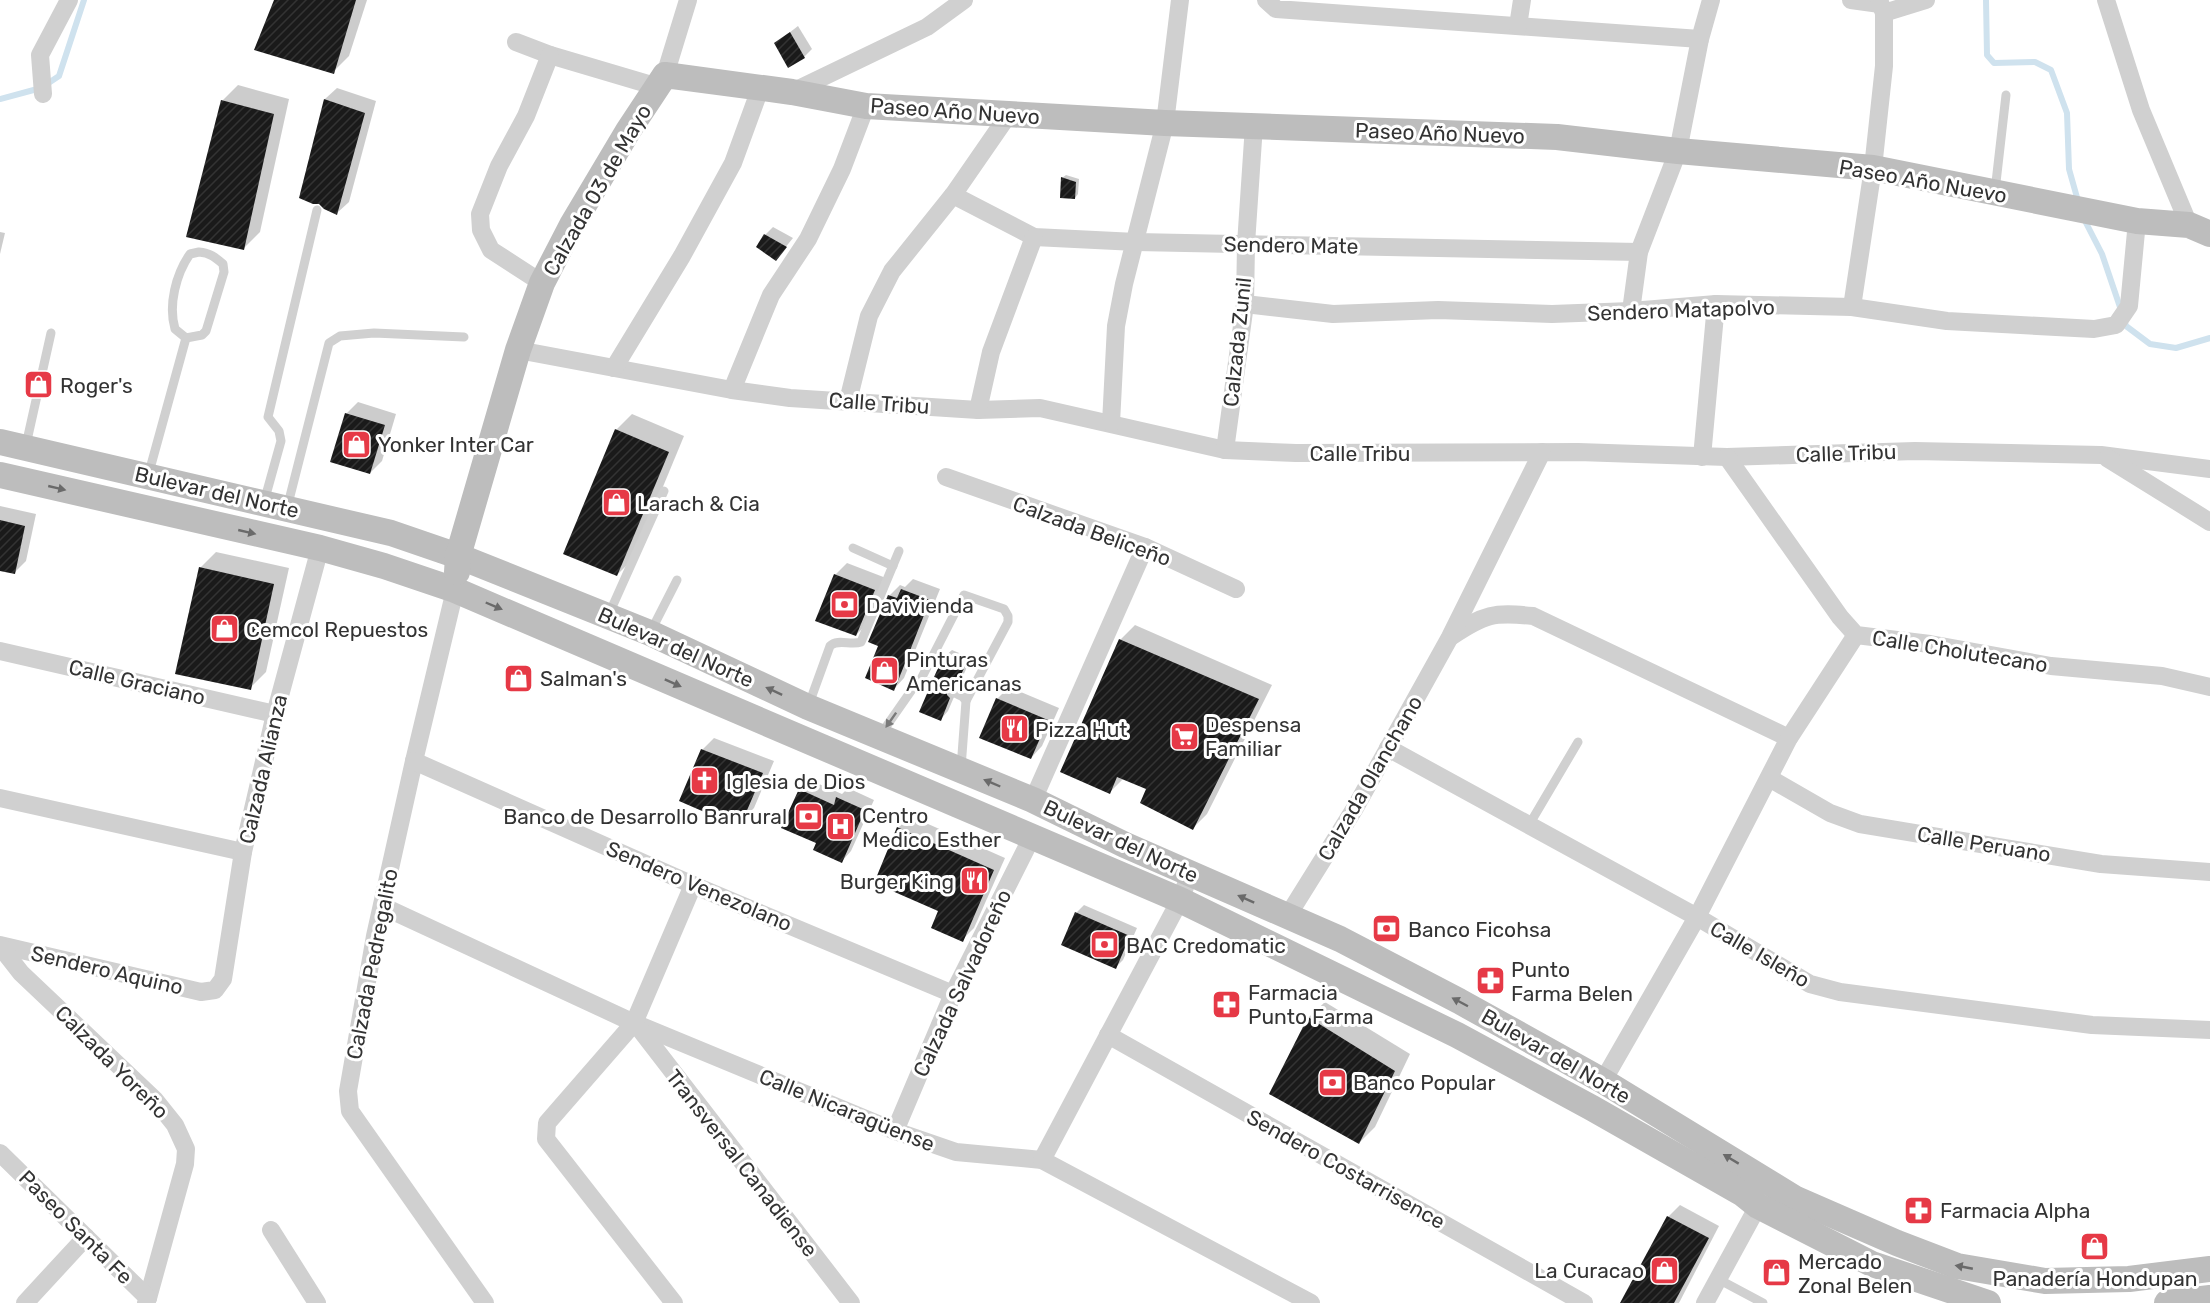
<svg xmlns="http://www.w3.org/2000/svg" width="2210" height="1303" font-family="Rubik,sans-serif">
	<style>
		.shadow { fill: #0003 }
		.lines { fill: none; stroke-linecap: round; stroke-linejoin: round }
		.stream { stroke: #cfe2ee; stroke-width: 6 }
		.building { fill: url(#building-hatch) }
		.lane { stroke: #d0d0d0; stroke-width: 9 }
		.street { stroke: #d0d0d0; stroke-width: 18 }
		.secondary { stroke: #bdbdbd; stroke-width: 26 }
		.oneway { fill: #6a6a6a }
		.oneway2 { fill: #7a7a7a }
		.labels { text-anchor: middle; dominant-baseline: central; stroke-width: 6; stroke-linejoin: round; paint-order: stroke }
		.street-label { font-size: 21px; fill: #333; stroke: #fff }
		.poi-label { font-size: 21px; fill: #333; stroke: #fff; text-anchor: start }
	</style>
	<defs>
		<pattern id="building-hatch" width="6" height="6" patternUnits="userSpaceOnUse" patternTransform="scale(1.5)"><rect width="6" height="6" fill="#1a1a1a"/><path d="M-1 1l2-2M0 6l6-6M5 7l2-2" fill="none" stroke="#333"/></pattern>
	</defs>
	<rect width="100%" height="100%" fill="#fff"/>
	<g class="shadow">
		<polygon points="275,0 367,0 349,56 333,72"/>
		<polygon points="798,26 812,49 804,57 788,66 776,43"/>
		<polygon points="238,85 289,99 260,232 244,248 222,101"/>
		<polygon points="337,88 376,101 349,202 337,213 320,202 325,99"/>
		<polygon points="1066,175 1079,179 1078,194 1075,198 1062,178"/>
		<polygon points="773,227 793,238 776,259 765,235"/>
		<polygon points="0,232 5,233 0,254"/>
		<polygon points="358,402 396,414 382,461 370,473 346,414"/>
		<polygon points="632,414 684,436 633,559 617,575 616,430"/>
		<polygon points="0,506 36,514 26,561 14,573 0,570"/>
		<polygon points="216,552 289,568 266,672 250,688 200,568"/>
		<polygon points="847,563 886,578 868,623 856,635 835,575"/>
		<polygon points="913,579 940,589 904,678 894,689 880,645 889,596 900,585 905,587"/>
		<polygon points="1135,625 1272,685 1207,814 1192,829 1148,788 1124,778 1110,792 1062,772 1120,640"/>
		<polygon points="952,650 971,658 963,676 954,684 957,690 948,711 941,719 930,690 938,682 942,682 936,676 944,657"/>
		<polygon points="1009,687 1059,708 1042,746 1031,758 997,699"/>
		<polygon points="714,738 774,761 754,808 742,820 713,807 708,812 702,750"/>
		<polygon points="810,780 842,794 848,788 874,800 851,851 842,861 818,843 800,790"/>
		<polygon points="910,816 1005,858 974,928 962,940 940,910 898,828"/>
		<polygon points="1084,905 1137,928 1123,960 1115,968 1076,913"/>
		<polygon points="1325,1002 1410,1054 1375,1127 1359,1143 1270,1093 1309,1017"/>
		<polygon points="1680,1205 1719,1226 1679,1303 1628,1303 1668,1217"/>
	</g>
	<g class="lines">
		<g class="stream">
			<polyline points="1986,0 1987,55 1994,63 2035,62 2051,70 2067,113 2069,169 2078,201"/>
			<polyline points="0,99 41,88 59,76 84,0"/>
			<polyline points="2083,217 2102,254 2121,310"/>
			<polyline points="2124,319 2126,326 2150,344 2176,348 2210,338"/>
		</g>
	</g>
	<g class="building">
		<polygon points="274,0 356,0 334,74 254,50"/>
		<polygon points="790,32 805,58 788,68 774,43"/>
		<polygon points="324,99 365,113 337,215 324,209 319,204 313,204 299,198"/>
		<polygon points="221,100 274,114 244,250 186,237"/>
		<polygon points="1061,177 1076,182 1075,199 1060,198"/>
		<polygon points="764,234 787,247 776,261 756,247"/>
		<polygon points="345,413 385,425 370,474 330,462"/>
		<polygon points="615,429 669,452 617,576 563,554"/>
		<polygon points="0,520 25,526 15,574 0,571"/>
		<polygon points="199,567 274,584 251,690 175,674"/>
		<polygon points="834,574 875,590 856,636 815,621"/>
		<polygon points="901,589 930,600 894,691 865,678 878,646 868,642 888,595 897,598"/>
		<polygon points="1119,639 1259,699 1193,830 1140,803 1146,789 1117,777 1110,794 1060,772"/>
		<polygon points="943,657 965,666 956,686 950,686 947,690 947,695 950,698 941,721 919,712 929,689 934,689 938,685 938,681 934,677"/>
		<polygon points="996,698 1048,720 1031,759 979,738"/>
		<polygon points="701,749 763,773 742,822 711,808 709,814 679,801"/>
		<polygon points="799,789 834,805 836,797 865,810 842,863 813,850 816,843 781,828"/>
		<polygon points="897,827 994,870 963,942 931,928 938,911 874,883"/>
		<polygon points="1075,912 1130,936 1116,969 1061,945"/>
		<polygon points="1308,1017 1395,1071 1359,1144 1269,1094"/>
		<polygon points="1667,1216 1709,1238 1674,1303 1620,1303"/>
	</g>
	<g class="lines">
		<g class="lane">
			<polyline points="1995,191 2006,95"/>
			<path d="M199,252C210,253 215,257 223,264L224,272L206,331L202,335L186,338L175,329C168,305 176,274 190,254Z"/>
			<polyline points="26,445 51,333"/>
			<polyline points="148,476 186,338"/>
			<polyline points="264,502 281,441 279,431 268,417 317,210"/>
			<polyline points="287,508 329,343 340,336 374,333 464,337"/>
			<polyline points="853,548 893,566"/>
			<polyline points="609,614 664,491"/>
			<polyline points="651,631 677,580"/>
			<polyline points="920,681 964,595 1004,609 1008,616 1008,622 966,701"/>
			<polyline points="953,692 963,697 966,701 961,768"/>
			<path d="M809,704L830,646C838,638 851,646 861,642L899,551"/>
			<polyline points="881,734 918,681 922,680 932,683"/>
			<polyline points="1529,825 1578,742"/>
			<polyline points="1718,1279 1763,1303"/>
		</g>
		<g class="street">
			<polyline points="1266,0 1276,9 1700,39"/>
			<polyline points="1851,0 1880,4"/>
			<polyline points="2106,0 2141,110 2189,225"/>
			<polyline points="1884,13 1926,0"/>
			<polyline points="1518,26 1522,0"/>
			<polyline points="516,42 550,55 658,87"/>
			<polyline points="665,75 688,0"/>
			<polyline points="792,92 927,27 964,0"/>
			<polyline points="43,94 40,55 69,0"/>
			<polyline points="953,195 1034,237 1136,242 1639,252"/>
			<polyline points="542,283 491,250 481,230 480,214 499,166 526,116 550,55"/>
			<polyline points="1245,304 1333,314 1438,310 1552,314 1631,311 1716,304 1852,307 1947,321 2094,329 2116,325 2129,306 2137,221"/>
			<polyline points="1852,307 1873,168 1884,66 1884,13 1879,0"/>
			<polyline points="1631,311 1639,252 1678,151 1700,39 1711,0"/>
			<polyline points="518,350 732,390 790,398 978,410 1040,408 1225,450 1296,453 1578,452 1727,457 1915,451 2101,455 2210,469"/>
			<polyline points="614,368 682,256 733,163 760,89"/>
			<polyline points="732,390 771,295 808,239 842,169 866,106"/>
			<polyline points="848,401 869,316 892,271 953,195 1009,114"/>
			<polyline points="978,410 991,352 1034,237"/>
			<polyline points="1111,423 1116,326 1124,284 1165,123 1180,0"/>
			<polyline points="1225,450 1245,304 1246,244 1254,125"/>
			<polyline points="1702,457 1716,304"/>
			<polyline points="1727,457 1840,617 1856,635 1930,644 2051,666 2162,676 2210,687"/>
			<polyline points="2107,458 2210,522"/>
			<polyline points="946,477 1145,547 1236,589"/>
			<polyline points="455,590 414,761 375,936 348,1091 350,1111 485,1303"/>
			<path d="M1452,636C1485,614 1493,612 1533,616L1789,738"/>
			<polyline points="0,651 275,714"/>
			<polyline points="1388,748 1697,917 1810,984 1840,992 2092,1025 2210,1030"/>
			<polyline points="414,761 693,885 953,994"/>
			<polyline points="1769,778 1830,813 1860,824 2101,864 2210,872"/>
			<polyline points="0,798 243,852"/>
			<polyline points="1033,800 1145,547"/>
			<polyline points="382,906 634,1023 895,1131 956,1152 1042,1160 1311,1303"/>
			<polyline points="1287,917 1355,808 1450,637 1542,452"/>
			<polyline points="0,945 201,992 215,990 223,979 243,852 275,714 320,548"/>
			<polyline points="0,946 21,973 155,1100 175,1125 186,1149 185,1164 148,1298"/>
			<polyline points="636,1024 851,1303"/>
			<polyline points="1108,1035 1584,1303"/>
			<polyline points="1603,1081 1697,917 1789,738 1856,635"/>
			<polyline points="895,1131 953,994 1032,837"/>
			<polyline points="0,1153 148,1298 146,1303"/>
			<polyline points="1042,1160 1180,900 1190,874"/>
			<polyline points="271,1230 317,1303"/>
			<polyline points="25,1303 86,1237"/>
			<polyline points="674,1303 546,1139 547,1123 634,1023 693,885"/>
			<polyline points="1705,1303 1758,1206 1762,1196"/>
		</g>
		<g class="secondary">
			<polyline points="0,442 391,533 458,556 650,633 808,707 1033,800 1125,845 1340,939 1459,1001 1603,1081 1796,1199 1897,1243 1957,1266 2045,1281 2129,1279 2210,1269"/>
			<polyline points="0,475 320,548 384,566 455,590 1180,900 1457,1035 1592,1108 1743,1194 1758,1206 1872,1264 1988,1303"/>
			<polyline points="457,572 458,556 518,350 542,283 572,225 628,131 665,75 792,92 866,106 1165,123 1557,137 1678,151 1873,168 2137,221 2189,225 2210,234"/>
			<polyline points="2167,1303 2210,1298"/>
		</g>
	</g>
	<defs><path id="oneway-solid" d="M-6-.8H1V-3.2L6.5 0L1 3.2V.8H-6Z" transform="scale(1.5)"/></defs>
	<g class="oneway">
		<use href="#oneway-solid" transform="translate(57 488) rotate(13)"/>
		<use href="#oneway-solid" transform="translate(247 532) rotate(13)"/>
		<use href="#oneway-solid" transform="translate(494 606) rotate(23)"/>
		<use href="#oneway-solid" transform="translate(673 683) rotate(24)"/>
		<use href="#oneway-solid" transform="translate(774 691) rotate(-155)"/>
		<use href="#oneway-solid" transform="translate(992 783) rotate(-157)"/>
		<use href="#oneway-solid" transform="translate(1246 899) rotate(-156)"/>
		<use href="#oneway-solid" transform="translate(1460 1002) rotate(-152)"/>
		<use href="#oneway-solid" transform="translate(1731 1159) rotate(-149)"/>
		<use href="#oneway-solid" transform="translate(1964 1267) rotate(-169)"/>
	</g>
	<use class="oneway2" href="#oneway-solid" transform="translate(891 720) rotate(125)"/>
	<defs>
		<symbol id="shop-square" viewBox="-11 -11 22 22"><rect x="-9" y="-9" width="18" height="18" rx="4" fill="#e63946" stroke="#fff"/><path d="M-5-2.5h2.3a2.7 3.5 0 0 1 5.4 0H5L5.5 6h-11ZM-1.5-2.5h3a1.5 2.3 0 0 0-3 0Z" fill="#fff"/></symbol>
		<symbol id="bank-square" viewBox="-11 -11 22 22"><rect x="-9" y="-9" width="18" height="18" rx="4" fill="#e63946" stroke="#fff"/><path d="M-6-4H6V4H-6ZM0-2.3a2.3 2.3 0 1 0 0 4.6a2.3 2.3 0 1 0 0-4.6Z" fill="#fff"/></symbol>
		<symbol id="restaurant-square" viewBox="-11 -11 22 22"><rect x="-9" y="-9" width="18" height="18" rx="4" fill="#e63946" stroke="#fff"/><path d="M-5-6h1v4h1v-4h1v4h1v-4h1v5L-1.5 .5V6h-2V.5L-5-1ZM5-6V6H3V1.5H1.5Q1.5-4 5-6Z" fill="#fff"/></symbol>
		<symbol id="supermarket-square" viewBox="-11 -11 22 22"><rect x="-9" y="-9" width="18" height="18" rx="4" fill="#e63946" stroke="#fff"/><path d="M-6-5.5h2.5l.6 2H6L4.5 2H-2.5L-4.4-4H-6ZM-1.5 3.2a1.3 1.3 0 1 0 .1 0ZM3 3.2a1.3 1.3 0 1 0 .1 0Z" fill="#fff"/></symbol>
		<symbol id="church-square" viewBox="-11 -11 22 22"><rect x="-9" y="-9" width="18" height="18" rx="4" fill="#e63946" stroke="#fff"/><path d="M-1.2-6h2.4v3.5h3.3v2.4h-3.3V6h-2.4V-.1h-3.3v-2.4h3.3Z" fill="#fff"/></symbol>
		<symbol id="hospital-square" viewBox="-11 -11 22 22"><rect x="-9" y="-9" width="18" height="18" rx="4" fill="#e63946" stroke="#fff"/><path d="M-5-5h3v3.5h4V-5h3V5h-3V1.5h-4V5h-3Z" fill="#fff"/></symbol>
		<symbol id="pharmacy-square" viewBox="-11 -11 22 22"><rect x="-9" y="-9" width="18" height="18" rx="4" fill="#e63946" stroke="#fff"/><path d="M-2-6h4v4h4v4h-4v4h-4v-4h-4v-4h4Z" fill="#fff"/></symbol>
	</defs>
	<g fill-rule="evenodd">
		<use href="#shop-square" x="22" y="368" width="33" height="33"/>
		<use href="#shop-square" x="340" y="428" width="33" height="33"/>
		<use href="#shop-square" x="600" y="486" width="33" height="33"/>
		<use href="#bank-square" x="828" y="588" width="33" height="33"/>
		<use href="#shop-square" x="208" y="612" width="33" height="33"/>
		<use href="#shop-square" x="868" y="654" width="33" height="33"/>
		<use href="#shop-square" x="502" y="662" width="33" height="33"/>
		<use href="#restaurant-square" x="998" y="712" width="33" height="33"/>
		<use href="#supermarket-square" x="1168" y="720" width="33" height="33"/>
		<use href="#church-square" x="688" y="764" width="33" height="33"/>
		<use href="#bank-square" x="792" y="800" width="33" height="33"/>
		<use href="#hospital-square" x="824" y="810" width="33" height="33"/>
		<use href="#restaurant-square" x="958" y="864" width="33" height="33"/>
		<use href="#bank-square" x="1370" y="912" width="33" height="33"/>
		<use href="#bank-square" x="1088" y="928" width="33" height="33"/>
		<use href="#pharmacy-square" x="1474" y="964" width="33" height="33"/>
		<use href="#pharmacy-square" x="1210" y="988" width="33" height="33"/>
		<use href="#bank-square" x="1316" y="1066" width="33" height="33"/>
		<use href="#pharmacy-square" x="1902" y="1194" width="33" height="33"/>
		<use href="#shop-square" x="2078" y="1230" width="33" height="33"/>
		<use href="#shop-square" x="1648" y="1254" width="33" height="33"/>
		<use href="#shop-square" x="1760" y="1256" width="33" height="33"/>
	</g>
	<g class="labels">
		<g class="street-label">
			<text transform="translate(955 111) rotate(4)">Paseo Año Nuevo</text>
			<text transform="translate(1440 133) rotate(2)">Paseo Año Nuevo</text>
			<text transform="translate(1923 181) rotate(10)">Paseo Año Nuevo</text>
			<text transform="translate(597 190) rotate(-60)">Calzada 03 de Mayo</text>
			<text transform="translate(1291 245) rotate(1)">Sendero Mate</text>
			<text transform="translate(1681 310) rotate(-2)">Sendero Matapolvo</text>
			<text transform="translate(1237 342) rotate(-84)">Calzada Zunil</text>
			<text transform="translate(879 403) rotate(4)">Calle Tribu</text>
			<text x="1360" y="453">Calle Tribu</text>
			<text transform="translate(1846 453) rotate(-2)">Calle Tribu</text>
			<text transform="translate(217 492) rotate(13)">Bulevar del Norte</text>
			<text transform="translate(1092 531) rotate(20)">Calzada Beliceño</text>
			<text transform="translate(676 647) rotate(24)">Bulevar del Norte</text>
			<text transform="translate(1960 651) rotate(9)">Calle Cholutecano</text>
			<text transform="translate(137 682) rotate(13)">Calle Graciano</text>
			<text transform="translate(263 769) rotate(-77)">Calzada Alianza</text>
			<text transform="translate(1370 778) rotate(-60)">Calzada Olanchano</text>
			<text transform="translate(1121 841) rotate(25)">Bulevar del Norte</text>
			<text transform="translate(1984 844) rotate(9)">Calle Peruano</text>
			<text transform="translate(699 886) rotate(23)">Sendero Venezolano</text>
			<text transform="translate(1760 954) rotate(30)">Calle Isleño</text>
			<text transform="translate(372 964) rotate(-79)">Calzada Pedregalito</text>
			<text transform="translate(107 970) rotate(13)">Sendero Aquino</text>
			<text transform="translate(962 983) rotate(-65)">Calzada Salvadoreño</text>
			<text transform="translate(1556 1056) rotate(30)">Bulevar del Norte</text>
			<text transform="translate(112 1062) rotate(45)">Calzada Yoreño</text>
			<text transform="translate(847 1110) rotate(22)">Calle Nicaragüense</text>
			<text transform="translate(742 1163) rotate(52)">Transversal Canadiense</text>
			<text transform="translate(1346 1169) rotate(29)">Sendero Costarrisence</text>
			<text transform="translate(76 1227) rotate(45)">Paseo Santa Fe</text>
		</g>
		<g class="poi-label">
			<text x="60" y="385">Roger's</text>
			<text x="378" y="444">Yonker Inter Car</text>
			<text x="637" y="503">Larach &amp; Cia</text>
			<text x="866" y="605">Davivienda</text>
			<text x="246" y="629">Cemcol Repuestos</text>
			<text x="906" y="659">Pinturas<tspan x="906" dy="24">Americanas</tspan></text>
			<text x="540" y="678">Salman's</text>
			<text x="1205" y="724">Despensa<tspan x="1205" dy="24">Familiar</tspan></text>
			<text x="1035" y="729">Pizza Hut</text>
			<text x="726" y="781">Iglesia de Dios</text>
			<text x="862" y="815">Centro<tspan x="862" dy="24">Medico Esther</tspan></text>
			<text x="787" y="816" text-anchor="end">Banco de Desarrollo Banrural</text>
			<text x="954" y="881" text-anchor="end">Burger King</text>
			<text x="1408" y="929">Banco Ficohsa</text>
			<text x="1126" y="945">BAC Credomatic</text>
			<text x="1511" y="969">Punto<tspan x="1511" dy="24">Farma Belen</tspan></text>
			<text x="1248" y="992">Farmacia<tspan x="1248" dy="24">Punto Farma</tspan></text>
			<text x="1353" y="1082">Banco Popular</text>
			<text x="1940" y="1210">Farmacia Alpha</text>
			<text x="1798" y="1261">Mercado<tspan x="1798" dy="24">Zonal Belen</tspan></text>
			<text x="1644" y="1270" text-anchor="end">La Curacao</text>
			<text x="2095" y="1278" text-anchor="middle">Panadería Hondupan</text>
		</g>
	</g>
</svg>
